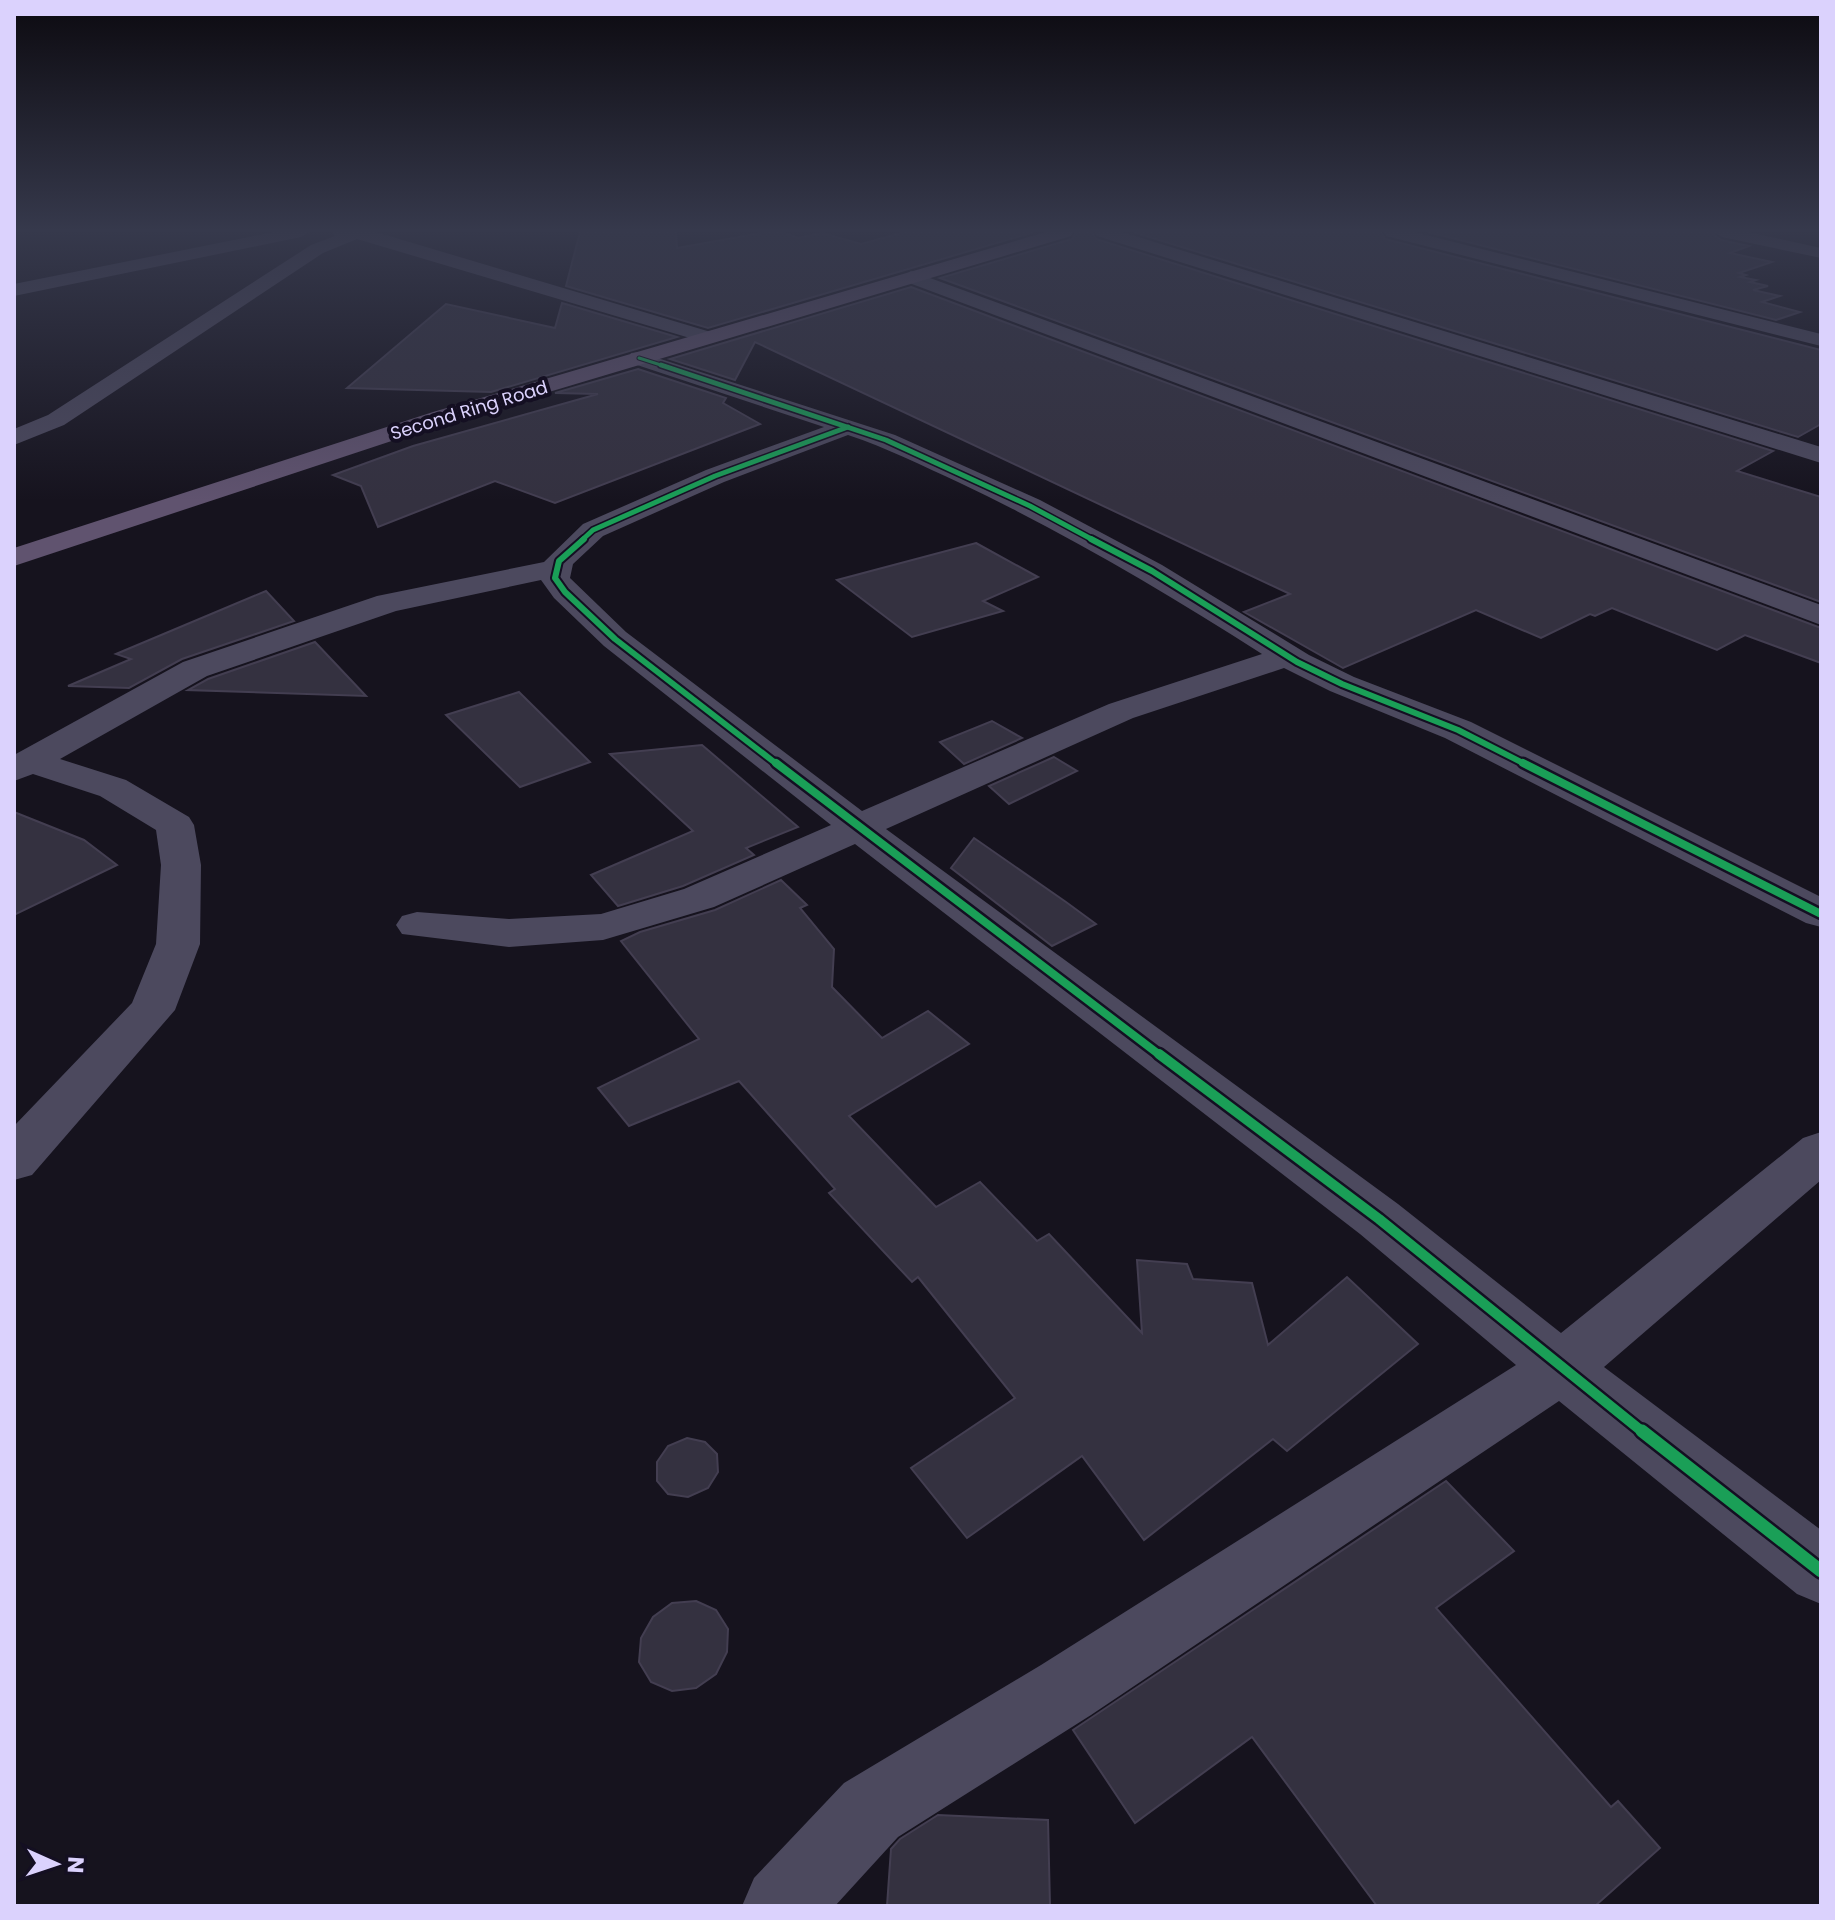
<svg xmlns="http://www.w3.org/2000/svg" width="1835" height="1920" font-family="Poppins,sans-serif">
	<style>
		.building { fill: #343140; stroke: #433e51; stroke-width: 2 }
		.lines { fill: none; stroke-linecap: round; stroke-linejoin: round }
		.minor { fill: #4c495e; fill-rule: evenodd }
		.major { fill: #60536f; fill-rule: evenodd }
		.cycleway-far5-casing { stroke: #140f22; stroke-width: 5 }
		.cycleway-far4-casing { stroke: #140f22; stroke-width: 8 }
		.cycleway-far3-casing { stroke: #140f22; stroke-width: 10 }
		.cycleway-far2-casing { stroke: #140f22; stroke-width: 13 }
		.cycleway-far1-casing { stroke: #140f22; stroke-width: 15 }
		.cycleway-casing { stroke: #140f22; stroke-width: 18 }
		.cycleway-far5 { stroke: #1a9f57; stroke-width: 3 }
		.cycleway-far4 { stroke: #1a9f57; stroke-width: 5 }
		.cycleway-far3 { stroke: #1a9f57; stroke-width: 6 }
		.cycleway-far2 { stroke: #1a9f57; stroke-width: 8 }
		.cycleway-far1 { stroke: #1a9f57; stroke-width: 10 }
		.cycleway { stroke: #1a9f57; stroke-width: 13 }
		.labels { text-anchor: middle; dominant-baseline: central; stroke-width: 8; stroke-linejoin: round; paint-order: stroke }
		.far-street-label { font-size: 18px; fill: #dbd2fd; stroke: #140f22 }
	</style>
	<rect width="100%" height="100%" fill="#16131e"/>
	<g class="building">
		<polygon points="580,232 676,232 677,248 767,232 782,232 798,238 822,233 861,244 905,232 1034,232 708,328 566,286"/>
		<polygon points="1076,232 1092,232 1096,239 1773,451 1737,471 1821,497 1821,602 940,278 1072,239"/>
		<polygon points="1133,232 1381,232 1385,239 1821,350 1821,424 1798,437"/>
		<polygon points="1428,232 1711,232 1721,240 1749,246 1730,253 1772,262 1739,273 1746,275 1740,277 1756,280 1750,282 1768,286 1753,290 1780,296 1762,302 1800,312 1776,320"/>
		<polygon points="911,287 1821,628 1821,663 1745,635 1717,650 1612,608 1595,616 1590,614 1541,638 1476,610 1343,668 1244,612 1290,594 755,342 735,380 670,359"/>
		<polygon points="562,303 677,337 491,392 347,388 446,304 555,328"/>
		<polygon points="638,369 726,398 723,403 760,424 555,503 495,481 378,527 361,486 333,475 413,446 598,394 555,393"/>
		<polygon points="976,543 1038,577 983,601 1003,611 912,637 837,580"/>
		<polygon points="266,591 294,621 182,659 129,688 68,686 131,659 116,654"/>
		<polygon points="315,642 366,696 188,690 208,679"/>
		<polygon points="519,692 590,762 520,787 446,715"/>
		<polygon points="992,721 1022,738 964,764 940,742"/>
		<polygon points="702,745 798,827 746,848 754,855 683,886 618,906 591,875 693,831 610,754"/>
		<polygon points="1054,757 1077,771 1009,804 989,786"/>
		<polygon points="14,812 84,840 117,865 14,915"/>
		<polygon points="974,838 1066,902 1096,924 1052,946 951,868"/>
		<polygon points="781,880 807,905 800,908 834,949 832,987 882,1038 928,1011 969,1044 849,1116 936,1207 980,1182 1037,1241 1049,1234 1142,1333 1137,1260 1187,1264 1193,1279 1252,1283 1268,1345 1347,1277 1418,1344 1287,1451 1273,1439 1144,1540 1082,1456 967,1538 911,1468 1015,1398 918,1277 912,1282 829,1193 835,1189 739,1081 629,1126 598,1088 699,1039 621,941 640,932 715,910"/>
		<polygon points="687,1438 705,1442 717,1454 718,1472 708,1488 688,1497 668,1494 657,1481 657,1462 668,1446"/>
		<polygon points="1446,1481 1514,1551 1436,1608 1611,1807 1618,1801 1660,1848 1595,1906 1377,1906 1252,1737 1135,1823 1073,1730"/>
		<polygon points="696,1601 716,1610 728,1629 727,1652 716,1674 696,1688 672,1691 651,1682 639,1662 641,1638 653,1617 672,1603"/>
		<polygon points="938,1815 1048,1820 1050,1906 887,1906 891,1849 900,1839"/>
	</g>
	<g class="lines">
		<g class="minor">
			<polygon points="274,232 309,232 301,237 14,296 14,284"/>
			<polygon points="333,232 376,232 714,333 717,337 707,343 700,341 357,239 323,253 64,425 14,445 14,429 48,415 311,245 335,236"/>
			<polygon points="1095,232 1122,232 1821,447 1821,463 1097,236"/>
			<polygon points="1384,232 1414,232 1821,334 1821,346 1386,236"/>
			<polygon points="1714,232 1748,232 1821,248 1821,258 1722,237"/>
			<polygon points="911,271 1821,605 1821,625 904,281 902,277"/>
			<path d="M639,352L895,435L1040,500L1162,565L1309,655L1354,677L1471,722L1821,897V927L1806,923L1445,738L1330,691L1284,668L1133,718L886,829L1398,1204L1561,1333L1803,1138L1821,1132V1180L1604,1367L1821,1530V1604L1797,1594L1559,1401L1091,1715L898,1837L835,1906H742L754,1878L844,1783L1041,1665L1516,1365L1360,1234L855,844L714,907L603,940L509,947L402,934L396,925L402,916L417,912L509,919L601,914L684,889L831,825L604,646L554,598L541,580L396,611L207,676L60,759L126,780L189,817L194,825L201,865L200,944L175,1010L32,1175L14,1180V1126L132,1003L156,944L161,865L156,830L100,796L33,774L14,781V755L183,662L377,596L544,562L583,524L706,470L824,427L631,363L628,358L631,353ZM848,435C887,448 923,466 960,483C1065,533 1164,591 1262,654L1109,704L862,811L626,632L570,578L573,564L603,536L724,482Z"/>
		</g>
		<polygon class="major" points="1046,232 1073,232 1071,236 449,422 14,566 14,548 433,412"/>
		<defs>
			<polyline id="cycleway-far5" points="639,358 667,367"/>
			<g id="cycleway-far4">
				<polyline points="661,365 886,440 1030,506 1095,541"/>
				<polyline points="581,541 593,530 715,476 848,427"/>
			</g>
			<g id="cycleway-far3">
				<polyline points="584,539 559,561 555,578 565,592 615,639 778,765"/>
				<polyline points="1091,539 1152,571 1297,662 1342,684 1458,730 1527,765"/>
			</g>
			<g id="cycleway-far2">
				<polyline points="776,763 1161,1056"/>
				<polyline points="1523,763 1821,914"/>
			</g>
			<polyline id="cycleway-far1" points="1159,1054 1379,1219 1644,1433"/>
			<polyline id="cycleway" points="1642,1431 1821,1571"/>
		</defs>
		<use href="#cycleway-far5" class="cycleway-far5-casing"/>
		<use href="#cycleway-far4" class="cycleway-far4-casing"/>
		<use href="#cycleway-far3" class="cycleway-far3-casing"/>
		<use href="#cycleway-far2" class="cycleway-far2-casing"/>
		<use href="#cycleway-far1" class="cycleway-far1-casing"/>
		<use href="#cycleway" class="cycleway-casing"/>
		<use href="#cycleway-far5" class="cycleway-far5"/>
		<use href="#cycleway-far4" class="cycleway-far4"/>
		<use href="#cycleway-far3" class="cycleway-far3"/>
		<use href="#cycleway-far2" class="cycleway-far2"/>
		<use href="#cycleway-far1" class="cycleway-far1"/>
		<use href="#cycleway" class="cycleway"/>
	</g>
	<linearGradient id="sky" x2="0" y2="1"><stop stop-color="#0c0a10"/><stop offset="0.46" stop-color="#36394c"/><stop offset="1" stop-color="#36394c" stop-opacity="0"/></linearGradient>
	<rect width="1835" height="501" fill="url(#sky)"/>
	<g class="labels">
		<g class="far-street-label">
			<text transform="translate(469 410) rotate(-17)">Second Ring Road</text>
		</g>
	</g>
	<rect width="1835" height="1920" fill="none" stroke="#dbd2fd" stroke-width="32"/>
	<g transform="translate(56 1864) rotate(93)" stroke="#140f22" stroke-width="6" paint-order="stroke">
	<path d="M0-6L14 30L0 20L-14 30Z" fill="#dbd2fd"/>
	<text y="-12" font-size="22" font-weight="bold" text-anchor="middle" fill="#dbd2fd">N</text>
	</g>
</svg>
